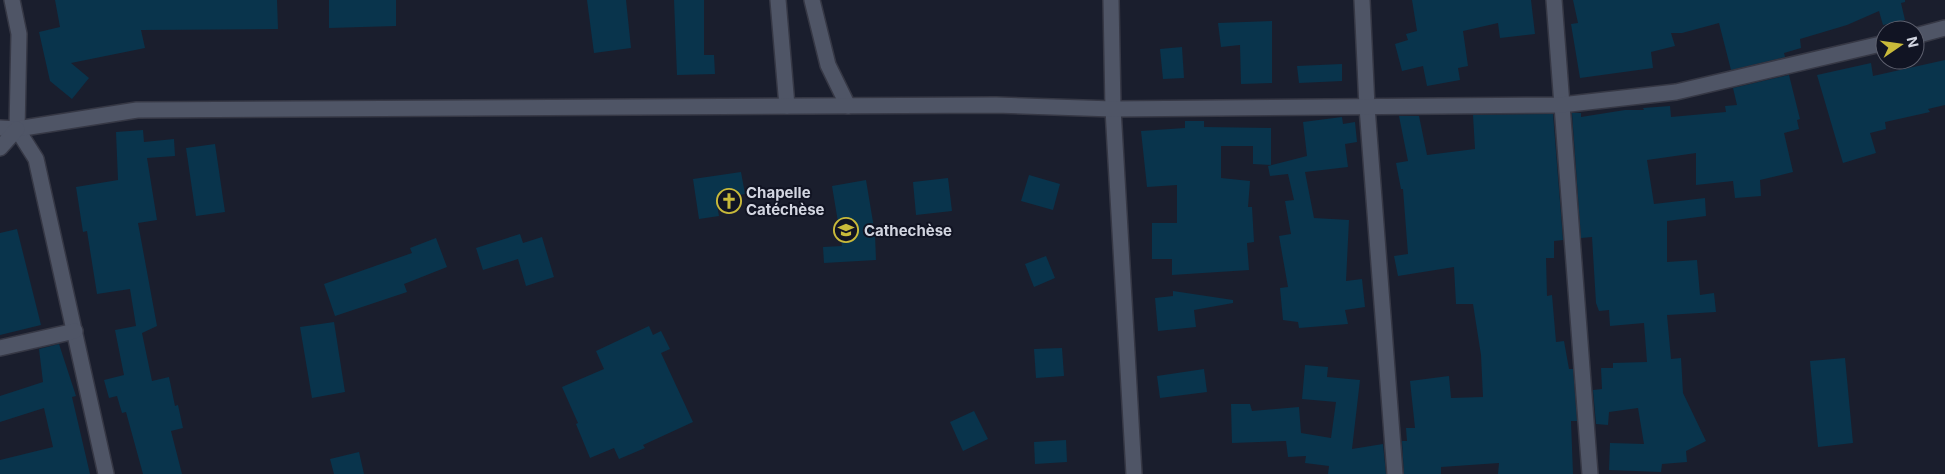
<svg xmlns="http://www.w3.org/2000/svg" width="1945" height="474" font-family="Inter,sans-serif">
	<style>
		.building { fill: #09344c }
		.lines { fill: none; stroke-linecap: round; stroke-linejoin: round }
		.minor-casing { stroke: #363845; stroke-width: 18 }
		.minor { stroke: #4f5566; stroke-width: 15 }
		.labels { text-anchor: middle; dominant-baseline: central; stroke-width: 4; stroke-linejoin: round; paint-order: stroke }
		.poi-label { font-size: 15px; font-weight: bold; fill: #d2d5e0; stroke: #111423; text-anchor: start }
	</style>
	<rect width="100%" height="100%" fill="#1a1e2d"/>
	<g class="building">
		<polygon points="55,0 277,0 278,29 141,30 145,48 71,63 89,78 72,99 50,81 39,32 60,27"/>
		<polygon points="329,0 396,0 396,26 329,28"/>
		<polygon points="587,0 626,0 631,48 594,53"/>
		<polygon points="674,0 704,0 704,55 714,55 715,74 677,75"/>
		<polygon points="1412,0 1531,0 1535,34 1500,38 1498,23 1463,31 1468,66 1458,68 1460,80 1427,86 1423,66 1402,71 1395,44 1408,40 1406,34 1417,31"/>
		<polygon points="1573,0 1905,0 1905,2 1901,3 1905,20 1883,25 1879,11 1847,25 1800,39 1801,48 1784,53 1785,57 1731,70 1719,23 1682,33 1671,33 1675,46 1651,52 1653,68 1580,78 1571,24 1578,23"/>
		<polygon points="1272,21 1272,83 1241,84 1240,45 1221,47 1218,23"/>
		<polygon points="1182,47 1184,78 1163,79 1160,49"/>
		<polygon points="1945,60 1945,105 1928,109 1930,112 1885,122 1886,129 1870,133 1876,153 1843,163 1817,75 1871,63 1873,76"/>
		<polygon points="1342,64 1342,81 1299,83 1297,66"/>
		<polygon points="1789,75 1800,119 1797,120 1799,129 1784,133 1793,172 1760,180 1761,196 1735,198 1733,181 1696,185 1696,153 1647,160 1654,204 1705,198 1706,216 1667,221 1667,262 1697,260 1700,295 1714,293 1716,312 1667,315 1671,359 1681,358 1683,393 1706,441 1686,451 1687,462 1662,464 1661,472 1609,470 1610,443 1644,444 1638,408 1609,412 1608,425 1596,424 1593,390 1602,389 1601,368 1613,368 1613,363 1647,362 1644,323 1610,326 1609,310 1599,311 1596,303 1592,237 1581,238 1572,113 1581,113 1581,117 1625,110 1644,110 1643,108 1670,106 1671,117 1726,112 1725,106 1737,105 1733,88"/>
		<polygon points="1553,114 1563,240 1554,241 1554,258 1546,258 1547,296 1552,295 1556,342 1564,341 1569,369 1573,369 1577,421 1571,421 1573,474 1498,474 1499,463 1441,467 1441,474 1404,474 1402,441 1407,441 1406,428 1415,428 1410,381 1449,376 1451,398 1483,397 1481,355 1473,304 1456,304 1454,267 1398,276 1394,256 1408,254 1403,189 1401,189 1396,163 1408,161 1399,116 1419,116 1427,155 1475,149 1473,115"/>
		<polygon points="1342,117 1343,124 1355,122 1357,142 1345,144 1348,167 1305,172 1314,218 1349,220 1346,281 1362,279 1365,307 1345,310 1348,324 1299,328 1298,322 1283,320 1280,288 1288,287 1279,236 1291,234 1285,201 1294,200 1288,174 1270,176 1268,166 1307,156 1303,122"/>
		<polygon points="1185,121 1204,121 1204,127 1271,128 1271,165 1253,164 1253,146 1221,146 1221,178 1250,181 1248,207 1252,207 1254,242 1247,243 1249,270 1172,275 1172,259 1152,259 1152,223 1177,223 1177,185 1147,187 1141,131 1185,128"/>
		<polygon points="143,130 144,142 174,139 175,156 147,158 157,220 138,223 157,326 142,333 152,381 169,377 175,406 178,405 183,428 171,431 182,474 143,474 126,412 122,413 117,396 109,398 104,380 124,375 115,330 136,326 130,289 97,294 87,231 83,232 76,187 118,180 116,132"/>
		<polygon points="215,144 225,212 196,216 186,148"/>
		<polygon points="741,172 745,194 716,199 719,216 699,219 693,179"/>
		<polygon points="1029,175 1060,184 1053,210 1021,201"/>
		<polygon points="948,178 952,211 916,215 913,182"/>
		<polygon points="866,180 875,234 876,260 824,263 823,247 842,246 832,186"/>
		<polygon points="17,229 41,325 0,335 0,233"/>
		<polygon points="520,234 523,243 542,237 554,277 526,286 518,259 483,270 476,248"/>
		<polygon points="436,238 447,267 404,284 407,292 335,316 324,284 412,253 410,248"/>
		<polygon points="1046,256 1055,278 1034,287 1025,264"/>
		<polygon points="1173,291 1233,300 1233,303 1194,310 1196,327 1158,331 1155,298 1173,296"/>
		<polygon points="334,322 345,392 312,398 300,327"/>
		<polygon points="649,326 653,335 661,331 670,349 661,353 693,422 643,445 645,448 619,459 614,448 590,458 576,424 578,423 562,387 604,369 596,351"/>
		<polygon points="59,344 76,396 72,397 90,474 0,474 0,460 53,447 44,408 0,422 0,396 43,382 39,349"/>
		<polygon points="1062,348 1064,376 1036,378 1034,349"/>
		<polygon points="1845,358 1853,443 1818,447 1810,361"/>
		<polygon points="1305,365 1328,367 1327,377 1360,380 1352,449 1383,444 1386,474 1328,474 1329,466 1305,463 1306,456 1288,457 1286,441 1232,443 1231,404 1250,404 1252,411 1299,407 1301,433 1331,438 1336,402 1302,399"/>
		<polygon points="1204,369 1207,392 1160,398 1157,376"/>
		<polygon points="974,411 988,439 963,451 950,422"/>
		<polygon points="1066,440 1067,462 1035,464 1034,442"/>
		<polygon points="359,452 364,474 334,474 330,459"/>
	</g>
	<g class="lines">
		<defs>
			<g id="minor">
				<polyline points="12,0 19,34 17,129 36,159 106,474"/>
				<polyline points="778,0 787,106"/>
				<polyline points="812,0 828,65 848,106"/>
				<polyline points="1111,0 1113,109 1134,474"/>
				<polyline points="1362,0 1367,107 1395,474"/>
				<polyline points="1554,0 1590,474"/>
				<polyline points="1915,36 1945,28"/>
				<polyline points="0,128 17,129 137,110 996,105 1113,109 1561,105 1676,92 1885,43"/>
				<polyline points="0,148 17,129"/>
				<polyline points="0,348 75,331"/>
			</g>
		</defs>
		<use href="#minor" class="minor-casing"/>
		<use href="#minor" class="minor"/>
	</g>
	<defs>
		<symbol id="church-ring" viewBox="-11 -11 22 22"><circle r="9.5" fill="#111423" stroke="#c9ba3a" stroke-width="1.5"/><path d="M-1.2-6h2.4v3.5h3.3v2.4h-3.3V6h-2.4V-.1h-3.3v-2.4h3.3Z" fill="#c9ba3a"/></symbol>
		<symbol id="university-ring" viewBox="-11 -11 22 22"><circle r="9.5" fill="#111423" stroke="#c9ba3a" stroke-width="1.5"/><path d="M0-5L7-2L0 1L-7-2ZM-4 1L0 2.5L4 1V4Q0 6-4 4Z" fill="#c9ba3a"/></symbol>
	</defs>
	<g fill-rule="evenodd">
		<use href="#church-ring" x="715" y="187" width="28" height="28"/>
		<use href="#university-ring" x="832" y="216" width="28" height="28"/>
	</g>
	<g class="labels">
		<g class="poi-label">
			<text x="746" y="192">Chapelle<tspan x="746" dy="17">Catéchèse</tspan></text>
			<text x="864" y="230">Cathechèse</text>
		</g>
	</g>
	<g transform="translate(1900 45) rotate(77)"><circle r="24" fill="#111423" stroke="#5e616f"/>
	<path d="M0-4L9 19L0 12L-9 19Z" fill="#c9ba3a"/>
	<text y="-8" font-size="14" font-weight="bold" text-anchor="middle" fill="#d2d5e0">N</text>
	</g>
</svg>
